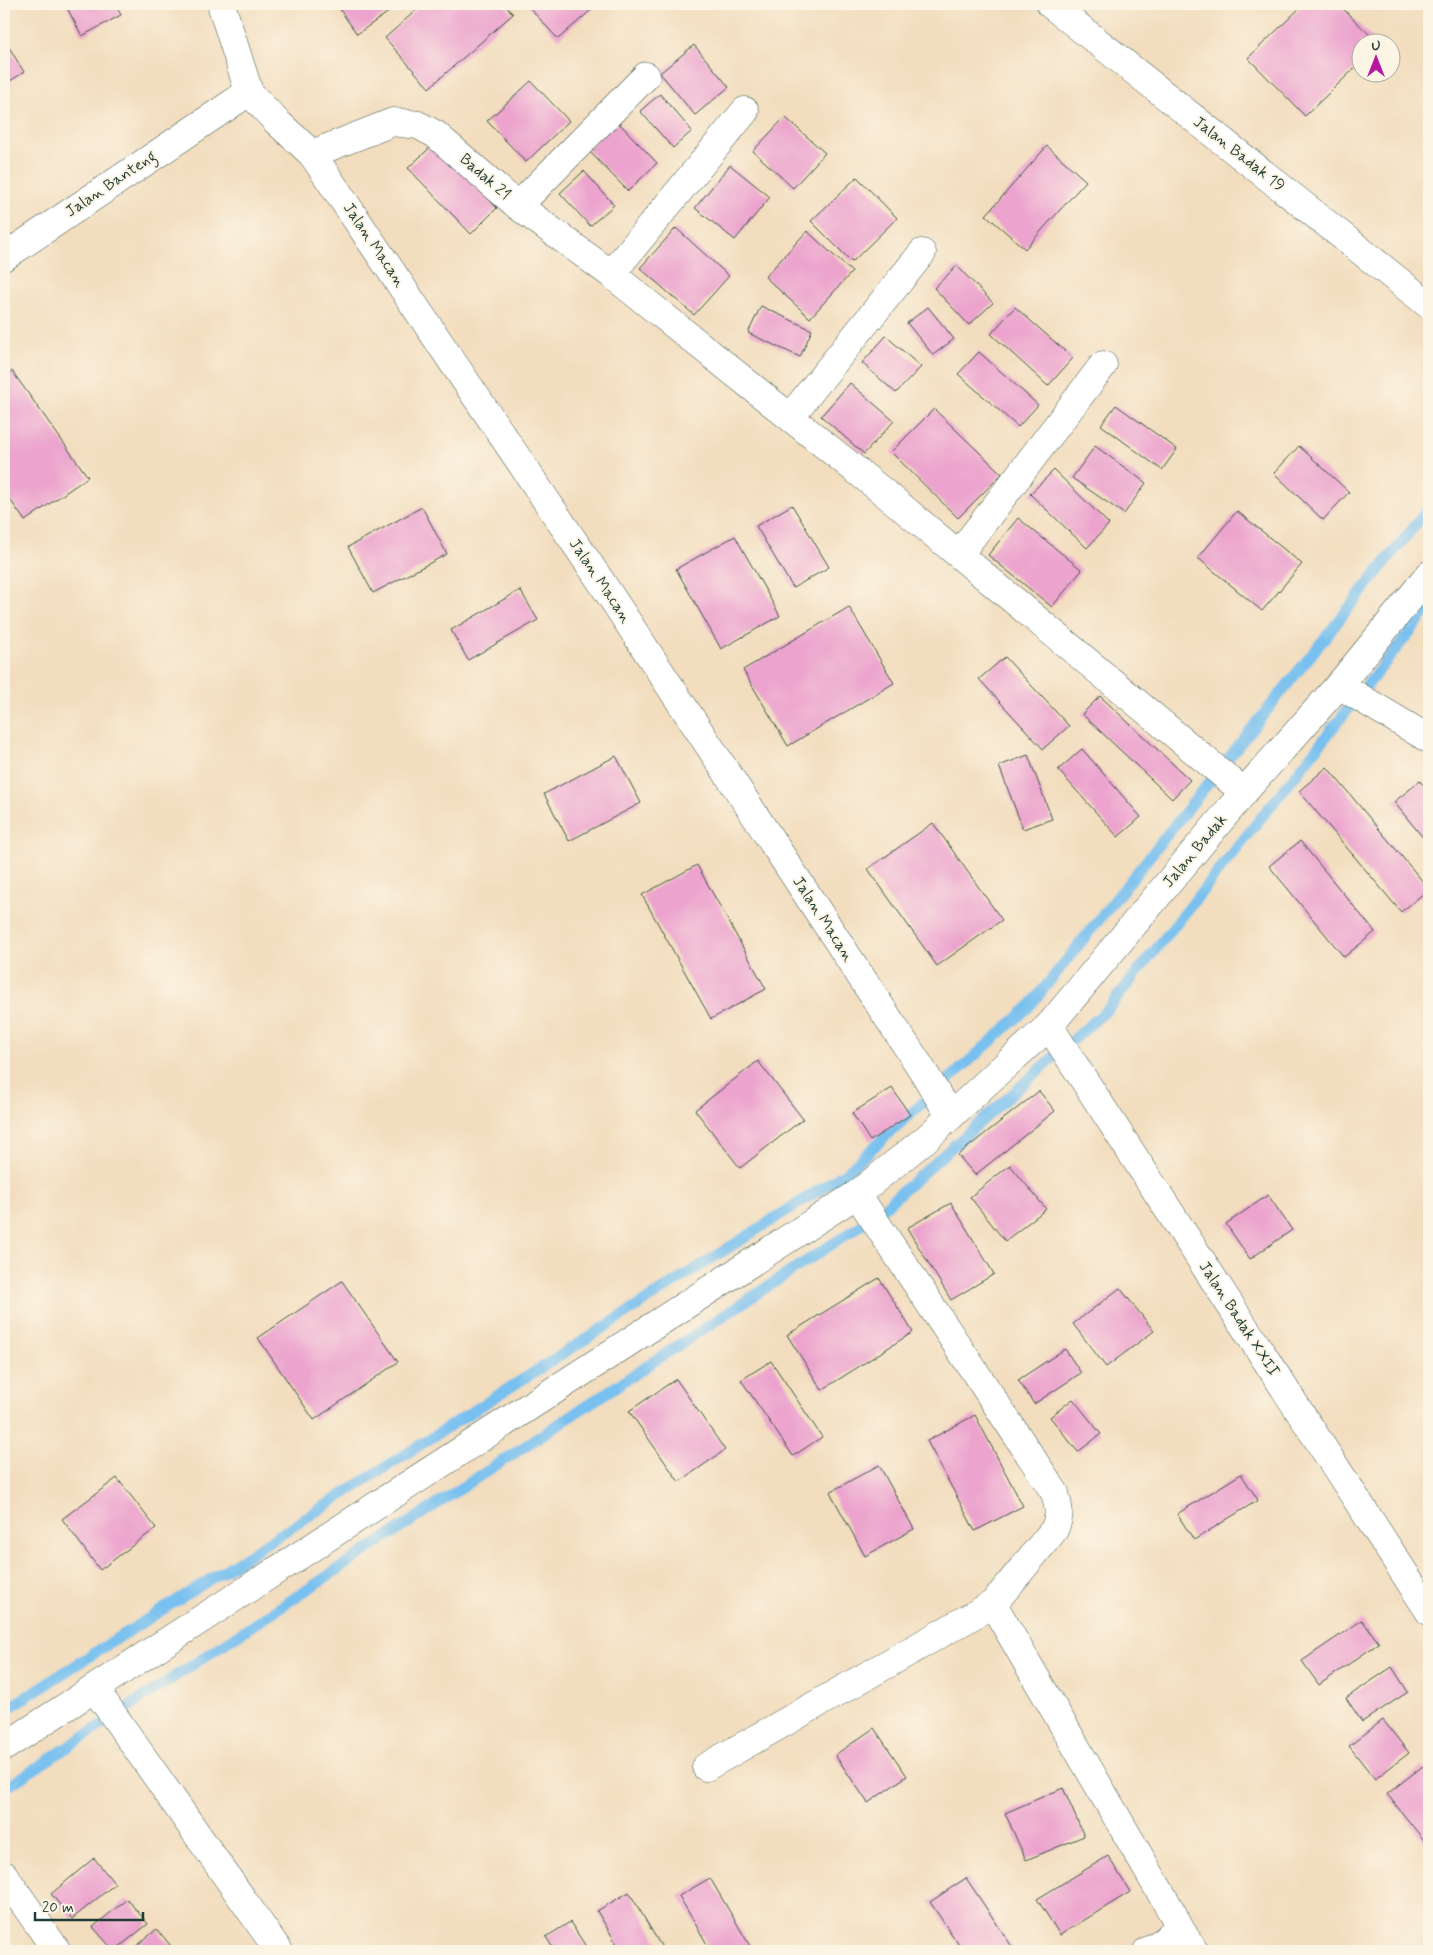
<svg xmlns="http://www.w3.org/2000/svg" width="1433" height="1955" font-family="Mynerve,sans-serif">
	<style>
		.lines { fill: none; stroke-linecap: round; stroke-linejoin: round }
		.stream { stroke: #77c0ef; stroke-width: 11 }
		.building { fill: #eca4ce }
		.street-casing { stroke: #3f5549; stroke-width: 29 }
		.street { stroke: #fff; stroke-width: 28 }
		.labels { text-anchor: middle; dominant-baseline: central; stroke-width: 4; stroke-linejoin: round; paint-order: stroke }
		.street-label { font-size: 16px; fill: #1f3d34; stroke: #fcf5e5 }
	</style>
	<rect width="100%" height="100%" fill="#fcf5e5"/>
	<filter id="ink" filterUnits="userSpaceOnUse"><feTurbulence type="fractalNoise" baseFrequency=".02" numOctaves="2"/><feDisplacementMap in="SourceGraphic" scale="10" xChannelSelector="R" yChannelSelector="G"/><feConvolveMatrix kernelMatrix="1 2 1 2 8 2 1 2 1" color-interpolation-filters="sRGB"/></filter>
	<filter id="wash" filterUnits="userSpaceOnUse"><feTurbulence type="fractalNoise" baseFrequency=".0096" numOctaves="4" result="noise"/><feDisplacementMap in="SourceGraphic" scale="20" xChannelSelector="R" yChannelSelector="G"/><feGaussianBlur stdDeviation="1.12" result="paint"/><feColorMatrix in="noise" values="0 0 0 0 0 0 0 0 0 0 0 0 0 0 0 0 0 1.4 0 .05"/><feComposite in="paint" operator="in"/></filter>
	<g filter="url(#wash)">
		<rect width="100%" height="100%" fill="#f2ddbe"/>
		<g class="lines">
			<g class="stream">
				<polyline points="4,1711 844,1174 1029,1007 1429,508"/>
				<polyline points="4,1789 872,1218 1108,1009 1429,608"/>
			</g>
		</g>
		<g id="blocks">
			<g class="building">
				<polygon points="65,4 115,4 121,15 82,36"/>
				<polygon points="336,4 400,4 357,34"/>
				<polygon points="423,4 504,4 513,14 429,88 385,38"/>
				<polygon points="530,4 598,4 558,39 528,6"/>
				<polygon points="1304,4 1338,4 1377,42 1360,42 1360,63 1305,116 1248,58"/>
				<polygon points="4,39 24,72 4,85"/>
				<polygon points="694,45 729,87 695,115 660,73"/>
				<polygon points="531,81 569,121 526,162 487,121"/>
				<polygon points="660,94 692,131 673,148 640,111"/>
				<polygon points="785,117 825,153 793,188 753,151"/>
				<polygon points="617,121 657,163 628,191 587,149"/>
				<polygon points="435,143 497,208 471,234 408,168"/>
				<polygon points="1047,146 1086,181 1025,249 986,215"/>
				<polygon points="730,165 770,197 735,240 695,208"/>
				<polygon points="584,171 614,205 590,226 560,193"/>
				<polygon points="857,177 897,218 852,262 811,221"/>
				<polygon points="676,228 729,276 694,315 640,268"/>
				<polygon points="807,231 852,272 810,318 765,277"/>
				<polygon points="957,266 993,303 969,325 934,288"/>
				<polygon points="761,306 812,330 800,357 748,333"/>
				<polygon points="928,307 954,339 933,355 907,323"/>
				<polygon points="1015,307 1073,358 1048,386 991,334"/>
				<polygon points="886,336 921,367 896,393 862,363"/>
				<polygon points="979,352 1038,405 1018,427 958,374"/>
				<polygon points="12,371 88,477 25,521 4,491 4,377"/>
				<polygon points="850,383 894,421 864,454 821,416"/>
				<polygon points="1116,405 1177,449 1162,470 1101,425"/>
				<polygon points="934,409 1002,474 958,518 891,452"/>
				<polygon points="1095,446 1146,483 1124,514 1072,478"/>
				<polygon points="1299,446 1349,492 1323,520 1274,473"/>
				<polygon points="1054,470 1109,524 1087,548 1030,494"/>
				<polygon points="792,505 829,567 793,588 756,526"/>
				<polygon points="422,507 447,554 373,593 348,547"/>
				<polygon points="1237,511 1302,564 1262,611 1198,558"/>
				<polygon points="1018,518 1082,570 1052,607 988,555"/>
				<polygon points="735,536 780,616 721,649 676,569"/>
				<polygon points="520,590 538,620 468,660 451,630"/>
				<polygon points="849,607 894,683 788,746 743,670"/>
				<polygon points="1005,657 1069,726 1043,749 979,679"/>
				<polygon points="1100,696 1190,780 1172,799 1082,714"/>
				<polygon points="1082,749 1141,817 1118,837 1058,770"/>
				<polygon points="1028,755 1052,819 1023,829 999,766"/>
				<polygon points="616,756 641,803 569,841 544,794"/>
				<polygon points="1327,767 1429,889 1401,912 1299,791"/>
				<polygon points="1420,781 1429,792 1429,845 1394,802"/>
				<polygon points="933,823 1002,920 937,966 868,869"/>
				<polygon points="1300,841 1375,932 1344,957 1269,866"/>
				<polygon points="697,865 766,989 711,1019 642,895"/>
				<polygon points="758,1061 803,1119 740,1168 695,1110"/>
				<polygon points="892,1088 910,1115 870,1141 852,1113"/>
				<polygon points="1039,1091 1055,1111 975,1175 958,1155"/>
				<polygon points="1010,1165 1046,1209 1005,1241 970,1197"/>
				<polygon points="1268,1195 1292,1230 1250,1259 1226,1224"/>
				<polygon points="951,1203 994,1274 951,1300 907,1228"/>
				<polygon points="879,1278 913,1332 822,1390 787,1335"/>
				<polygon points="342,1281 398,1362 314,1420 258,1338"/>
				<polygon points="1120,1288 1154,1331 1106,1367 1073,1324"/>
				<polygon points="1065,1349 1081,1373 1034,1404 1018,1380"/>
				<polygon points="771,1361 822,1437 793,1456 741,1380"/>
				<polygon points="676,1379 725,1450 679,1482 629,1411"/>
				<polygon points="1073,1399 1101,1434 1078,1452 1050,1417"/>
				<polygon points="975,1415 1023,1506 975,1531 927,1441"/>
				<polygon points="879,1465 914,1529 865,1556 830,1492"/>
				<polygon points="1241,1474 1258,1500 1194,1540 1177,1514"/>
				<polygon points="117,1478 156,1528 100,1570 62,1519"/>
				<polygon points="1362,1620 1379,1643 1319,1685 1302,1661"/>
				<polygon points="1392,1667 1408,1692 1362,1722 1346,1698"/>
				<polygon points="1383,1720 1409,1753 1375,1779 1349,1746"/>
				<polygon points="874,1728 907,1776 868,1803 835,1755"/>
				<polygon points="1423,1766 1429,1774 1429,1842 1427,1844 1387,1794"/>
				<polygon points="1063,1788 1084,1836 1026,1860 1005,1813"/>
				<polygon points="1108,1856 1130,1892 1060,1935 1037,1899"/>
				<polygon points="94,1858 115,1884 72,1919 51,1894"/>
				<polygon points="710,1878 753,1951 711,1951 679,1896"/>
				<polygon points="966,1878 1015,1951 963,1951 930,1902"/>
				<polygon points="629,1892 664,1951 621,1951 597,1911"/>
				<polygon points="127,1899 148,1924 114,1951 93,1927"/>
				<polygon points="570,1922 589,1951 555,1951 546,1937"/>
				<polygon points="157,1929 175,1951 130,1951"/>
			</g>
		</g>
	</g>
	<g filter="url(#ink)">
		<use href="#blocks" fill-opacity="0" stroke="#3f5549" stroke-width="1"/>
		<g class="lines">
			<defs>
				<g id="street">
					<polyline points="221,4 249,92"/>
					<polyline points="1050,4 1429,305"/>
					<polyline points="312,154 393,122 418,125 435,134 518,206 611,274 892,499 1244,792"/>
					<polyline points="518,206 646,76"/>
					<polyline points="4,257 249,92 275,120 312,154 602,583 923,1071 950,1116"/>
					<polyline points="611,274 745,111"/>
					<polyline points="790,417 922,253"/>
					<polyline points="959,554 1103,365"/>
					<polyline points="1339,685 1429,739"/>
					<polyline points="1049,1026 1429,1611"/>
					<polyline points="993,1604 1173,1914 1179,1927 1164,1941 1147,1951"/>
					<polyline points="95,1689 279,1951"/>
					<polyline points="4,1747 857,1194 927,1138 998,1072 1049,1026 1244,792 1339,685 1429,575"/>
					<path d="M706,1767L993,1604L1054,1530C1061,1515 1059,1509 1055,1493L857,1194"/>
					<polyline points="4,1875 57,1951"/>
					<polyline points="1179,1927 1194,1951"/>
				</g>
			</defs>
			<use href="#street" class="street-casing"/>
			<use href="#street" class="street"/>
		</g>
	</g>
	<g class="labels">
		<g class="street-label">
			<text transform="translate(1239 154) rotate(38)">Jalan Badak 19</text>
			<text transform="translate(485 177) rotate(41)">Badak 21</text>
			<text transform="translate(111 184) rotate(-34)">Jalan Banteng</text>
			<text transform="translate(374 245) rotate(56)">Jalan Macan</text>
			<text transform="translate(600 581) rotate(56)">Jalan Macan</text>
			<text transform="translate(1195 851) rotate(-50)">Jalan Badak</text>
			<text transform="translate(823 919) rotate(57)">Jalan Macan</text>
			<text transform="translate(1239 1319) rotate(57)">Jalan Badak XXII</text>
		</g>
	</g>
	<rect width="1433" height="1955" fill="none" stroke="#fcf5e5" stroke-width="20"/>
	<g transform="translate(1376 58)"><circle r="24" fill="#fcf5e5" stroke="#a4ab9e"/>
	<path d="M0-4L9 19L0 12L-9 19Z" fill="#b5179e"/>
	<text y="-8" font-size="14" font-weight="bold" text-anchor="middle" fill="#1f3d34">U</text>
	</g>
	<path d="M35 1912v8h108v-8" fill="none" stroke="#1f3d34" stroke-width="2.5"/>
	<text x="42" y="1912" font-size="15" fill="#1f3d34" stroke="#fcf5e5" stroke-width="4" paint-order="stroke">20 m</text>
</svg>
